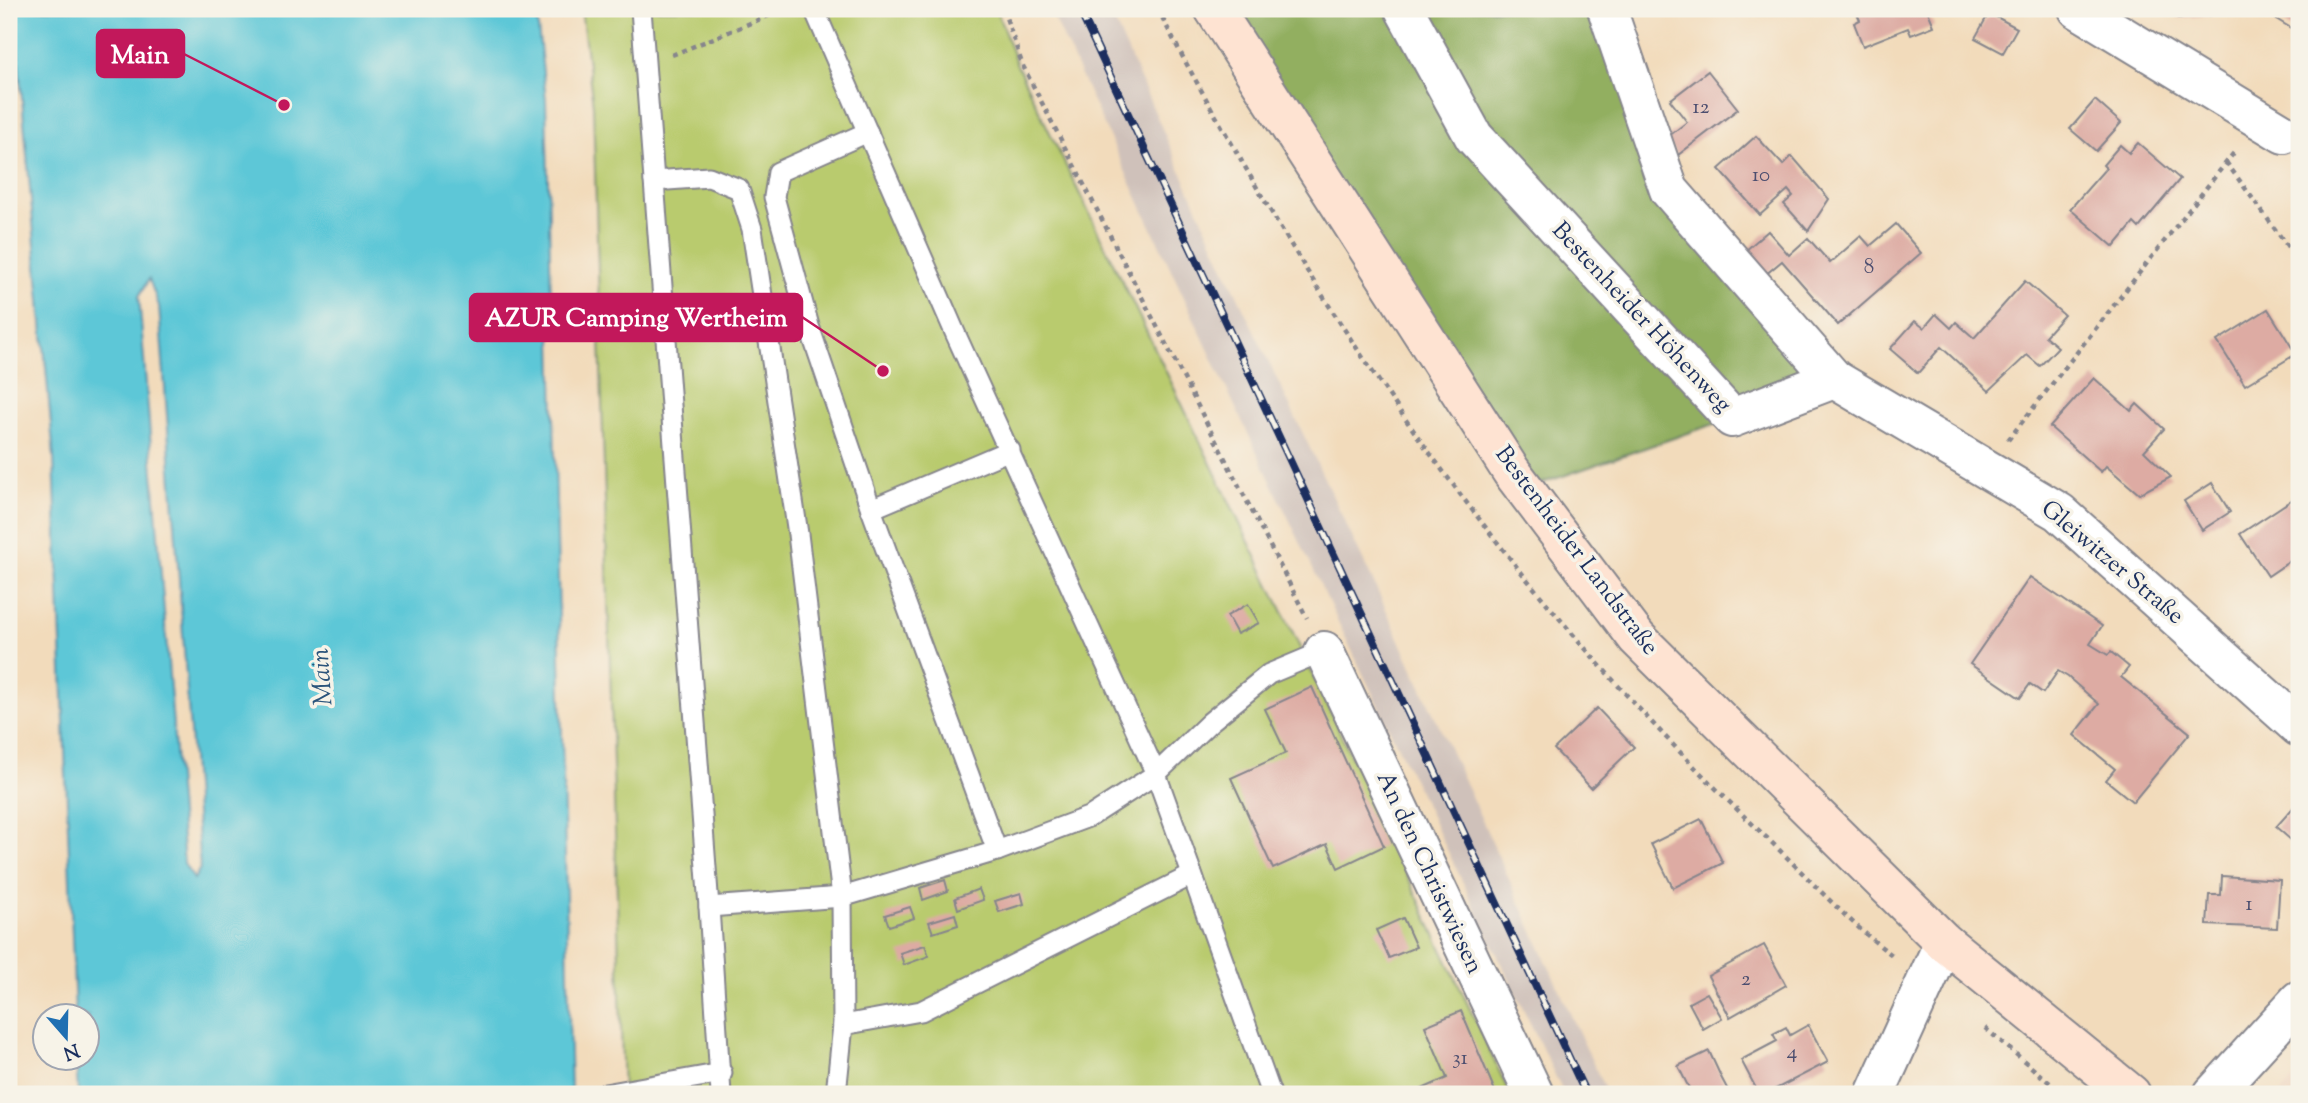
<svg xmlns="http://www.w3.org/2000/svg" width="2308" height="1103" font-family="'Sorts Mill Goudy',serif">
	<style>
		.built { fill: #eed2bb }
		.industrial { fill: #cfc1ba }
		.green { fill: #b9cb6e; stroke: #6a7d66; stroke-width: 2 }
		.forest { fill: #92af61; stroke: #566f60; stroke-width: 2 }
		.water { fill: #5dc7d7; stroke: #3c7b9a; stroke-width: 2; fill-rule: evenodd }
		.building { fill: #ddaba3 }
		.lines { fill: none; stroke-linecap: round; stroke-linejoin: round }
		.lane-casing { stroke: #86858c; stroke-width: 23 }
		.street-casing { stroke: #86858c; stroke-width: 42 }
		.secondary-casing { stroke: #86858c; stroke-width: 42 }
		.path { stroke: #86858c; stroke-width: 4.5; stroke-dasharray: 5 5; stroke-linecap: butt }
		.lane { stroke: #fff; stroke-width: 19 }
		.street { stroke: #fff; stroke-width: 38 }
		.secondary { stroke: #fee3d2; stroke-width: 38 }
		.rail-casing { stroke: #1b2f5e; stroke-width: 8 }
		.rail { stroke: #f7f3e8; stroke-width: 5; stroke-dasharray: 16; stroke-linecap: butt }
		.labels { text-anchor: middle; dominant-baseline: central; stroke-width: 7; stroke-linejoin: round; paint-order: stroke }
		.number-label { font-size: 21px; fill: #4c4e6f }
		.street-label { font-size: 24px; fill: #1b2f5e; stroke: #f7f3e8 }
		.water-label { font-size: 26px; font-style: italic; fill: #2c557c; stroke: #f7f3e8 }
		.leader { fill: none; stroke: #c2185b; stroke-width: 2.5 }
		.callout-dot { fill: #c2185b; stroke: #f7f3e8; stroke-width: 2.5 }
		.callout { fill: #c2185b; stroke: #c2185b; stroke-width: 2.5 }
		.callout-label { font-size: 26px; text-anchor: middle; font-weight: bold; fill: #fff }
	</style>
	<rect width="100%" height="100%" fill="#f7f3e8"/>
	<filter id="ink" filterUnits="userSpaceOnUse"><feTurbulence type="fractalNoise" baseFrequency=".0143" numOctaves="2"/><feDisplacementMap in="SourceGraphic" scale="14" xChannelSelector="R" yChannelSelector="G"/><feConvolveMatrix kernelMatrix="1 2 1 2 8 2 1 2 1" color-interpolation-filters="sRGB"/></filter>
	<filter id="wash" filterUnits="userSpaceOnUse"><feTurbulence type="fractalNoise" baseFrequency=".00686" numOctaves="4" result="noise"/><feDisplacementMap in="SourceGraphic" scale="28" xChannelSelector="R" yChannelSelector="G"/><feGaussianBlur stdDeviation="1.57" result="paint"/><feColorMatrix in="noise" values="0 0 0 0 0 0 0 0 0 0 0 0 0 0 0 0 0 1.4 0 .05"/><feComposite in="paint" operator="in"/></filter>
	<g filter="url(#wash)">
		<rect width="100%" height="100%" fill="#f2dbbb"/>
		<polygon class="built" points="2299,1074 2299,1094 2279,1094"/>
		<polygon class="industrial" points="1050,9 1109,9 1221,261 1372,579 1607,1094 1564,1094 1221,377"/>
		<polygon class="green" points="581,9 996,9 1017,65 1295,637 1510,1094 623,1094 593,105"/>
		<polygon class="forest" points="1214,9 1608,9 1669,190 1834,379 1732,418 1525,489"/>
		<path class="water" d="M14,9H536L546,100L571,1094H78L76,1058H88V1016L75,1015L54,458ZM149,279L159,306L200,868L194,879L184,864L139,296Z"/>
		<g id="blocks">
			<g class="building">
				<polygon points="1855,9 1927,9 1934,26 1911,35 1908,28 1863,46 1854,23 1860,20"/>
				<polygon points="2177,9 2211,9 2212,15 2178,18"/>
				<polygon points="2282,9 2299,9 2299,33 2276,19"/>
				<polygon points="1989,13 2017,28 2003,53 1975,38"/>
				<polygon points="1708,71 1738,109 1678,155 1665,139 1687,122 1670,100"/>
				<polygon points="2095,100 2121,123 2096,151 2070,129"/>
				<polygon points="1756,136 1783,165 1792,156 1829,199 1808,231 1784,204 1793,196 1788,190 1760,215 1719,169"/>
				<polygon points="2138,143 2180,179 2139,228 2134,223 2114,247 2070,209 2106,168 2103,165 2120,145 2129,153"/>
				<polygon points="1896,224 1921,253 1838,325 1782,261 1765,275 1745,251 1768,231 1789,255 1808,238 1830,263 1861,236 1870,246"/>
				<polygon points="2025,281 2064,315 2045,336 2058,347 2040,366 2027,355 1989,391 1941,347 1918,373 1890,349 1915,321 1924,328 1936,314 1951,328 1956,322 1974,338"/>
				<polygon points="2268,309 2296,354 2245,385 2217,341"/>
				<polygon points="2094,378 2131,411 2137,404 2164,429 2144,451 2171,477 2139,494 2106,466 2101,472 2050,427"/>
				<polygon points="2212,483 2230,512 2202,530 2184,501"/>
				<polygon points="2299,495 2299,555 2268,576 2240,534"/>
				<polygon points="2030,577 2102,626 2090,644 2108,655 2111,652 2129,667 2121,677 2190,733 2133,802 2106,780 2115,769 2074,735 2099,704 2068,677 2058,671 2043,693 2030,684 2020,698 1970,664"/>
				<polygon points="1248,604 1259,623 1237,634 1227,616"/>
				<polygon points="1312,687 1384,846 1338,868 1327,844 1273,869 1231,778 1286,753 1265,709"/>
				<polygon points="1597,708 1634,747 1591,788 1554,749"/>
				<polygon points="2299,801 2299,847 2276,827"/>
				<polygon points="1701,819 1723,863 1673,888 1651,844"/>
				<polygon points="2222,876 2280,880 2277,928 2207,925 2209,895 2221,895"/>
				<polygon points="945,880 948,891 923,900 920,888"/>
				<polygon points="979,889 983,900 958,909 955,898"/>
				<polygon points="1021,893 1024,904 999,912 995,901"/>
				<polygon points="910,907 914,918 889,926 885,915"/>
				<polygon points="955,914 958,925 933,933 929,922"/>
				<polygon points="1403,918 1416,947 1389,958 1376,930"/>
				<polygon points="925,945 929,956 904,965 900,953"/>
				<polygon points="1764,945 1786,985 1730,1017 1708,976"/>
				<polygon points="1707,993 1722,1018 1703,1029 1689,1003"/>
				<polygon points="1461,1011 1495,1091 1488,1094 1424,1094 1422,1089 1447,1078 1425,1026"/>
				<polygon points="1808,1025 1828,1062 1766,1094 1759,1094 1741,1060 1777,1041 1773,1034 1786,1027 1790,1035"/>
				<polygon points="1709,1051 1722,1079 1730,1094 1692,1094 1678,1066"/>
			</g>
		</g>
	</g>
	<g filter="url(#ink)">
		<use href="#blocks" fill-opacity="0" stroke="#86858c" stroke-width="2"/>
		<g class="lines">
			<defs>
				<g id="lane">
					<polyline points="641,9 709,907 721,1094"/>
					<polyline points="814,9 956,335 1156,774 1271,1094"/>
					<polyline points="868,132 778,172 774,197 809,326 871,509 997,851"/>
					<polyline points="654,181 709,177 739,189 752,229 798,534 842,897 843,1025 836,1094"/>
					<polyline points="871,509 1010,450"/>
					<polyline points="709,907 842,897 997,851 1091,816 1156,774 1210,722 1269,674 1324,651"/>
					<polyline points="843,1025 921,1011 1192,875"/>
					<polyline points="605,1094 722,1073"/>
				</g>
				<g id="street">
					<polyline points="1404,9 1474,137 1732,418 1834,379 1669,190 1607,9"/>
					<polyline points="2078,9 2284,134"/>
					<polyline points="1834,379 2059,512 2299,727"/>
					<polyline points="1324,651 1534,1094"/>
					<polyline points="1875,1094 1944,942"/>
					<polyline points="2213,1094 2299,1000"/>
				</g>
				<polyline id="secondary" points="1214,9 1511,471 1637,638 1944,942 2131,1094"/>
			</defs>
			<use href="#lane" class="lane-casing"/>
			<use href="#street" class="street-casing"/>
			<use href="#secondary" class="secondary-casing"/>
			<g class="path">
				<polyline points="1003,9 1023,66 1307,618"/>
				<path d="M1158,9C1183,60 1212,109 1240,158C1381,407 1558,641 1767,838C1809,878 1849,924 1896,958"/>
				<polyline points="672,55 785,9"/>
				<polyline points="2226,162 2299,262"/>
				<polyline points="2008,440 2236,150"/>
				<polyline points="1985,1028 2063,1094"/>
			</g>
			<use href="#lane" class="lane"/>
			<use href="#street" class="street"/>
			<use href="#secondary" class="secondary"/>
			<defs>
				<polyline id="rail" points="1079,9 1586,1094"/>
			</defs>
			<use href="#rail" class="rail-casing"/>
			<use href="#rail" class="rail"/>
		</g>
	</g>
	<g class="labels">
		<g class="number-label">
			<text x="1701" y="108">12</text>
			<text x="1761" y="176">10</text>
			<text x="1869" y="268">8</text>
			<text x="2249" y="905">1</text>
			<text x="1746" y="980">2</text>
			<text x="1792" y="1053">4</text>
			<text x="1460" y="1059">31</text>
		</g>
		<g class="street-label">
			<text transform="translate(1641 318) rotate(47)">Bestenheider Höhenweg</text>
			<text transform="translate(1576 551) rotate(53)">Bestenheider Landstraße</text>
			<text transform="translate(2112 563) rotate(40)">Gleiwitzer Straße</text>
			<text transform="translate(1429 873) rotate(65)">An den Christwiesen</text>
		</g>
		<g class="water-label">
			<text transform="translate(323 677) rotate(-94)">Main</text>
		</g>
	</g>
	<path class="leader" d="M284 105L184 54M883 371L802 317"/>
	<g class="callout-dot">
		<circle cx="284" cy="105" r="7"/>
		<circle cx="883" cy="371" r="7"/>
	</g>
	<g class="callout">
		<rect x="97" y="30" width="87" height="47" rx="7"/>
		<rect x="470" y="294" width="332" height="47" rx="7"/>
	</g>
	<g class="callout-label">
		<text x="140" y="63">Main</text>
		<text x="636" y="326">AZUR Camping Wertheim</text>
	</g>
	<rect width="2308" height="1103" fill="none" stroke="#f7f3e8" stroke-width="35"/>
	<g transform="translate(66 1037) rotate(160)"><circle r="33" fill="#f7f3e8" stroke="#9fa5b1" stroke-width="2"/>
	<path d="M0-5L12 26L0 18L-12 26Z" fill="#1f6fb2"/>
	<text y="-10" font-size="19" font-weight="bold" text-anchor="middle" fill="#1b2f5e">N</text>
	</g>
</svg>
